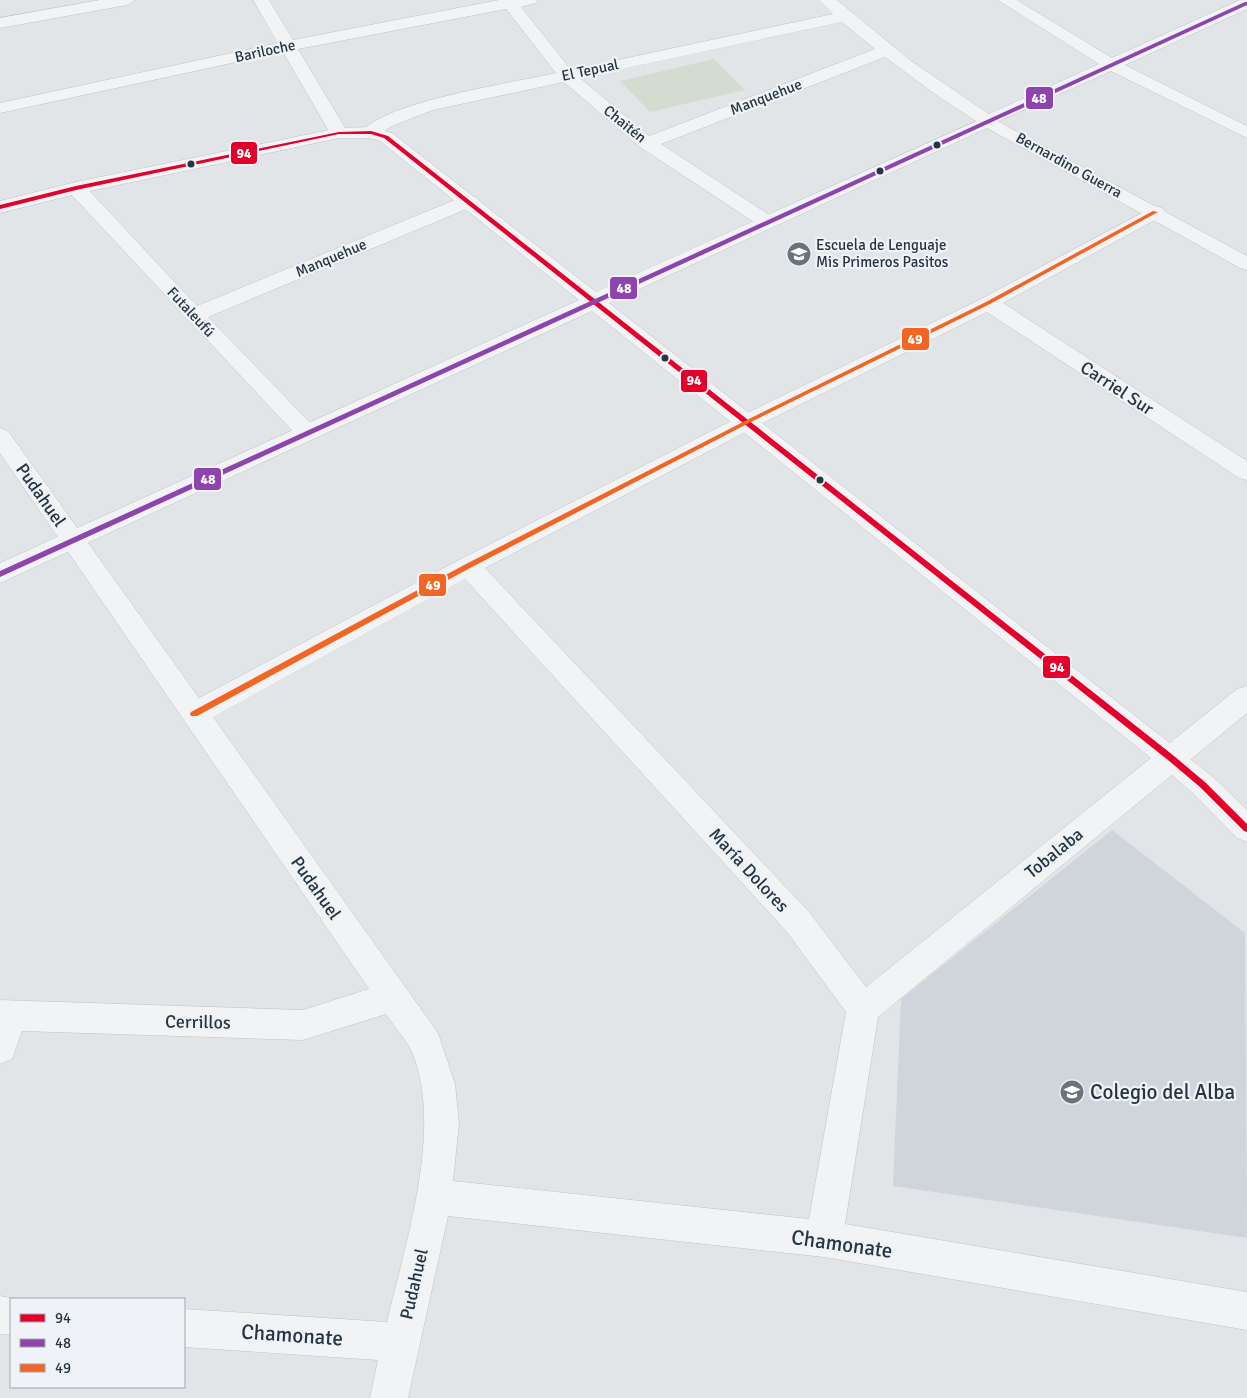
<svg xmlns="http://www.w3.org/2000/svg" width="1247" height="1398" font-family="Signika,sans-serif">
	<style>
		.built { fill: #cfd5db }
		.green { fill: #d4dcd1 }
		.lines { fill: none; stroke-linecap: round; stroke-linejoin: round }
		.minor-casing { stroke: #c0c3c5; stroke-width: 1 }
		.tertiary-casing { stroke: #c0c3c5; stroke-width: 1 }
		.minor { fill: #f1f3f4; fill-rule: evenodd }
		.tertiary { fill: #f1f3f4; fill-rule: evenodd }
		.bus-1-casing { stroke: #eff3f7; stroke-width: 3 }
		.bus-2-casing { stroke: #eff3f7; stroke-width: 3 }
		.bus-3-casing { stroke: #eff3f7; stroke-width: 3 }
		.bus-1 { fill: #e4002b; fill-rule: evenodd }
		.bus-2 { fill: #8e44ad; fill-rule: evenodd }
		.bus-3 { fill: #f26522; fill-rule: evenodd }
		.bus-dot { fill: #263543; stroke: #eff3f7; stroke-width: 2 }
		.labels { text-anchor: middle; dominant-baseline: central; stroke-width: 4.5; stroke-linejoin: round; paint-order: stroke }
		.far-street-label { font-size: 15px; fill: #263543; stroke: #eff3f7 }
		.far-poi-label { font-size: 15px; fill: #263543; stroke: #eff3f7; text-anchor: start }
		.street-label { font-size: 18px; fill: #263543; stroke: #eff3f7 }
		.near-poi-label { font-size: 21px; fill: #263543; stroke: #eff3f7; text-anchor: start }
		.near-street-label { font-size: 21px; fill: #263543; stroke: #eff3f7 }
		.line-badge { stroke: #eff3f7; stroke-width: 2 }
		.badge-label { font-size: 14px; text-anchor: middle; font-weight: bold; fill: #fff }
	</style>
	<rect width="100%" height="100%" fill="#e2e5e7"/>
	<polygon class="built" points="1112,830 1245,933 1247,1238 893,1186 901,999"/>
	<polygon class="green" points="714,59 745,90 650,112 620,81"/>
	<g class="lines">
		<defs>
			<g id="minor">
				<polygon points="100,0 135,0 127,5 0,28 0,18"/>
				<path d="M253,0H269L293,40L499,0H538L536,3L521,7L571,70L833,14L819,0H837L911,61L989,114L1099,64L998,0H1017L1112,58L1240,0H1247V9L1125,65L1247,126V138L1111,71L988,126L982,125L939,97L885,57L661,144L774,218L777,222L774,226H760L640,147L564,82L433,110L392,126L377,136H365L362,132C383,102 516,82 556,73L506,9L298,49L348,133L345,137H333L330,133L283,52L0,113V103L278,43ZM842,22L875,49L649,136L580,78Z"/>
				<polygon points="76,182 83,184 197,306 462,197 476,197 479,201 476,205 208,317 315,428 319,433 315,438 307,441 299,438 69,192 66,188 69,184"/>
				<path d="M1155,206L1162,208L1165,212L1162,216L1003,303L1247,461V480L1239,478L987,312L755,427L485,568L809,912L866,987L1237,689L1247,686V713L878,1017L845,1224L1247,1292V1330L824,1257L448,1216L408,1398H370L378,1360L184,1347V1309L387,1322C405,1245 444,1128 412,1052C406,1039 394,1026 386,1014L303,1040L22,1031L12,1059L0,1064V1000L303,1010L369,989L0,453V428L8,431L199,698L459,560L739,417L981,299ZM465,579L787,932L846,1012L809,1219L453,1181L459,1123L455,1084L438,1033L213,717Z"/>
				<polygon points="0,1296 16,1299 11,1299 11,1335 0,1334"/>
			</g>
			<polygon id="tertiary" points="988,116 1247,256 1247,270 1240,268 987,128 609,303 1213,777 1247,810 1247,842 1237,838 1193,793 1161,766 592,311 0,583 0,563 579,300 380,141 369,138 339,138 76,194 0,213 0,201 76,182 339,128 371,127 392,133 596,292"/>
		</defs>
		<use href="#minor" class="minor-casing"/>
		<use href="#tertiary" class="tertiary-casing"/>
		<use href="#minor" class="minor"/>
		<use href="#tertiary" class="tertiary"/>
		<defs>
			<polygon id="bus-1" points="371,131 388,136 1174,756 1206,783 1247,824 1247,832 1244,831 1200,787 1168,760 384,138 371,134 339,134 76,190 0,209 0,205 76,186 339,132"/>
			<polygon id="bus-2" points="1245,2 1247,2 1247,5 0,577 0,571"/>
			<polygon id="bus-3" points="1153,211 1158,212 990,304 749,423 470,568 197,716 191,716 190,714 191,712 466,564 745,421 986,302"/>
		</defs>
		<use href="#bus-1" class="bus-1-casing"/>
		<use href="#bus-2" class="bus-2-casing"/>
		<use href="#bus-3" class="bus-3-casing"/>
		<use href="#bus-1" class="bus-1"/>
		<use href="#bus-2" class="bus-2"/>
		<use href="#bus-3" class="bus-3"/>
	</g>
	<defs>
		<symbol id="school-disc" viewBox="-11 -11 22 22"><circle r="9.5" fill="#68737c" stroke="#eff3f7"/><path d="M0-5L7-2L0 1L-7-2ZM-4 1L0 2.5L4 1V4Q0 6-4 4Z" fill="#fff"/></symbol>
	</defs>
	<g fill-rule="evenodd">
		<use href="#school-disc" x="785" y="240" width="28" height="28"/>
		<use href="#school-disc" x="1058" y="1078" width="28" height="28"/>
	</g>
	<g class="bus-dot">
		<circle cx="937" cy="145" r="4.5"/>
		<circle cx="191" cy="164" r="4.5"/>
		<circle cx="880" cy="171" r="4.5"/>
		<circle cx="665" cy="358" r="4.5"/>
		<circle cx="820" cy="480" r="4.5"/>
	</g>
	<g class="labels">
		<g class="far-street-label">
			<text transform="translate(265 51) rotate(-12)">Bariloche</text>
			<text transform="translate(590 70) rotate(-12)">El Tepual</text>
			<text transform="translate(766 97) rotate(-21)">Manquehue</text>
			<text transform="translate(625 124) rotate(39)">Chaitén</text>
			<text transform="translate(1069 165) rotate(29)">Bernardino Guerra</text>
			<text transform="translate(331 258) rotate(-23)">Manquehue</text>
			<text transform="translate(191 312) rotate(47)">Futaleufú</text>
		</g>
		<g class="far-poi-label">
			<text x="816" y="245">Escuela de Lenguaje<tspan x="816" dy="17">Mis Primeros Pasitos</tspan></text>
		</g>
		<g class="street-label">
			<text transform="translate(1117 388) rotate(33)">Carriel Sur</text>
			<text transform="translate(41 495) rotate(55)">Pudahuel</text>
			<text transform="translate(1054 853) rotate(-39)">Tobalaba</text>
			<text transform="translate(749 870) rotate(47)">María Dolores</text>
			<text transform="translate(316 888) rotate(55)">Pudahuel</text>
			<text transform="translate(198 1022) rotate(1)">Cerrillos</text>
			<text transform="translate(414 1284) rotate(-77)">Pudahuel</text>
		</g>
		<g class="near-poi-label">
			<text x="1090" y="1092">Colegio del Alba</text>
		</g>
		<g class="near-street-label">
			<text transform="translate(842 1244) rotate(8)">Chamonate</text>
			<text transform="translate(292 1335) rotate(4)">Chamonate</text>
		</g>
	</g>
	<g class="line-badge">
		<rect x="1025" y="86" width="29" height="24" rx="5" fill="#8e44ad"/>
		<rect x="230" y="141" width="28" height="24" rx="5" fill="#e4002b"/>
		<rect x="609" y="276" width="29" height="24" rx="5" fill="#8e44ad"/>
		<rect x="901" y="327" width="29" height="24" rx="5" fill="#f26522"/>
		<rect x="680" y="369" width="28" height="24" rx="5" fill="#e4002b"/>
		<rect x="193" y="467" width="29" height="24" rx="5" fill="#8e44ad"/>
		<rect x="418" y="573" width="29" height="24" rx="5" fill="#f26522"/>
		<rect x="1042" y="655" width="29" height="24" rx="5" fill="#e4002b"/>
	</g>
	<g class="badge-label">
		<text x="1039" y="103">48</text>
		<text x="244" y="158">94</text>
		<text x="624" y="293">48</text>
		<text x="915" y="344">49</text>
		<text x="694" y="385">94</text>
		<text x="208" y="484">48</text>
		<text x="433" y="590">49</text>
		<text x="1057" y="672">94</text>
	</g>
	<rect x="10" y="1298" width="175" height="90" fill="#eff3f7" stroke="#9fa7af"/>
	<rect x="20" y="1314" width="25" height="8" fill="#e4002b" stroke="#9fa7af"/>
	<text x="55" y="1323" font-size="15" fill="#263543">94</text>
	<rect x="20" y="1339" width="25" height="8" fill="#8e44ad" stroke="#9fa7af"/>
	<text x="55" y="1348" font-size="15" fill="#263543">48</text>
	<rect x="20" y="1364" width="25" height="8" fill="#f26522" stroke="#9fa7af"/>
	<text x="55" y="1373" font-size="15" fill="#263543">49</text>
</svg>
